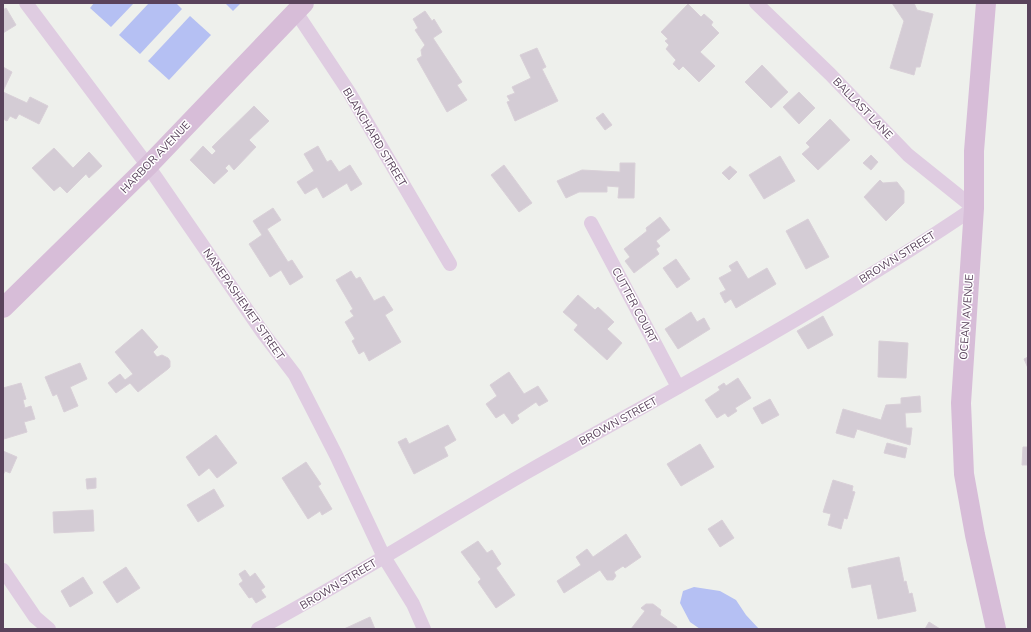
<svg xmlns="http://www.w3.org/2000/svg" width="1031" height="632" font-family="Mulish,sans-serif">
	<style>
		.green { fill: #b5c0f3 }
		.building { fill: #d4ccd5; stroke: #d9d0d8 }
		.lines { fill: none; stroke-linecap: round; stroke-linejoin: round }
		.street { stroke: #dfcce1; stroke-width: 14 }
		.secondary { stroke: #d7bdd8; stroke-width: 20 }
		.labels { text-anchor: middle; dominant-baseline: central; stroke-width: 3; stroke-linejoin: round; paint-order: stroke }
		.street-label { font-size: 11px; fill: #5a435c; stroke: #fff }
	</style>
	<rect width="100%" height="100%" fill="#eef0ec"/>
	<g class="green">
		<polygon points="94,3 134,3 111,27 90,8"/>
		<polygon points="149,3 176,3 182,9 140,54 119,35"/>
		<polygon points="225,3 241,3 233,11"/>
		<polygon points="190,16 211,35 169,80 148,61"/>
		<polygon points="694,587 720,591 736,600 746,615 759,629 700,629 690,622 680,603 683,591"/>
	</g>
	<g class="building">
		<polygon points="892,3 914,3 917,10 933,14 920,67 916,67 914,75 890,68 904,21"/>
		<polygon points="688,4 701,17 704,14 713,22 711,25 719,33 700,52 715,66 699,82 683,66 679,70 673,64 676,60 666,49 669,45 665,41 668,39 661,32"/>
		<polygon points="6,8 16,25 3,33 3,10"/>
		<polygon points="425,11 432,21 434,19 442,32 433,38 462,82 457,85 467,100 447,112 417,59 422,56 421,50 425,45 415,30 418,28 413,19"/>
		<polygon points="537,48 546,67 542,69 558,101 515,121 507,102 510,101 507,96 515,93 512,87 531,78 520,55"/>
		<polygon points="762,65 788,92 771,108 745,82"/>
		<polygon points="3,67 12,72 3,91"/>
		<polygon points="3,92 27,103 30,97 48,106 39,124 19,114 16,119 10,116 7,121 3,119"/>
		<polygon points="799,92 815,108 799,124 783,107"/>
		<polygon points="254,106 269,121 249,140 256,147 234,170 229,164 225,168 228,171 214,184 190,160 203,146 212,155 216,151 212,147"/>
		<polygon points="603,113 612,125 605,130 596,118"/>
		<polygon points="830,119 850,140 818,170 802,154 810,147 806,143"/>
		<polygon points="318,146 327,162 331,160 339,172 350,165 362,184 351,191 347,183 323,198 317,187 305,194 297,182 314,171 304,154"/>
		<polygon points="54,148 73,168 89,152 102,166 89,178 86,174 67,193 60,186 54,191 32,168"/>
		<polygon points="871,155 878,162 871,170 863,163"/>
		<polygon points="780,156 795,181 764,199 749,175"/>
		<polygon points="620,163 635,163 634,198 618,198 619,187 607,186 607,192 579,192 566,198 557,181 582,170 620,172"/>
		<polygon points="504,165 532,203 519,212 491,175"/>
		<polygon points="730,166 737,172 729,180 722,173"/>
		<polygon points="880,180 883,183 897,182 904,191 904,203 886,221 864,197"/>
		<polygon points="273,208 281,220 267,229 288,262 292,260 303,277 290,285 281,270 270,277 249,244 262,235 253,221"/>
		<polygon points="660,217 670,230 656,241 660,246 656,249 659,254 634,273 625,261 630,257 624,249 647,231 646,228"/>
		<polygon points="808,219 829,257 806,269 786,231"/>
		<polygon points="676,259 690,279 677,288 663,268"/>
		<polygon points="737,261 748,279 767,268 776,284 736,308 731,299 725,303 720,293 726,290 719,278 732,271 729,266"/>
		<polygon points="351,271 356,279 360,277 374,301 384,296 393,310 385,315 401,342 369,361 364,351 359,354 352,341 355,339 345,322 354,316 350,311 353,309 336,280"/>
		<polygon points="578,295 595,310 598,307 614,322 607,329 622,343 607,360 574,330 578,325 563,312"/>
		<polygon points="691,312 697,322 704,318 710,329 678,349 665,329"/>
		<polygon points="823,316 833,335 808,349 797,331"/>
		<polygon points="142,329 158,347 153,352 157,357 162,355 168,358 170,361 170,367 168,369 138,392 130,383 116,393 108,383 120,374 125,380 133,374 115,352"/>
		<polygon points="879,341 908,343 906,378 878,377"/>
		<polygon points="1028,357 1028,368 1024,359"/>
		<polygon points="80,363 87,379 70,387 78,406 64,412 57,394 53,396 45,377"/>
		<polygon points="509,372 524,394 538,386 548,401 539,406 536,402 517,415 519,419 512,424 504,413 496,418 486,404 497,396 490,385"/>
		<polygon points="738,378 751,398 735,408 737,411 728,417 725,413 717,418 705,400 720,390 718,387 724,383 726,386"/>
		<polygon points="21,383 26,399 23,400 25,408 31,406 35,419 24,422 27,432 4,439 3,434 3,388"/>
		<polygon points="920,396 921,412 905,413 906,428 912,428 910,445 857,429 854,438 836,433 843,409 881,420 886,405 901,404 901,398"/>
		<polygon points="770,399 779,415 762,424 753,408"/>
		<polygon points="448,425 456,440 444,447 448,456 414,474 398,442 406,438 409,444"/>
		<polygon points="216,435 237,463 217,478 209,468 199,476 186,457"/>
		<polygon points="887,443 907,448 905,458 884,453"/>
		<polygon points="700,444 714,467 681,486 667,464"/>
		<polygon points="1023,447 1028,447 1028,465 1022,465"/>
		<polygon points="3,451 17,457 10,473 5,471 3,475"/>
		<polygon points="306,462 321,484 318,486 332,509 322,515 320,511 308,519 282,478"/>
		<polygon points="96,478 96,488 87,489 86,479"/>
		<polygon points="833,480 853,486 852,491 855,492 847,519 844,518 841,529 828,525 831,514 823,512"/>
		<polygon points="214,489 224,506 198,522 187,505"/>
		<polygon points="93,510 94,531 54,533 53,512"/>
		<polygon points="722,520 734,538 720,547 708,529"/>
		<polygon points="626,534 641,557 625,568 623,566 614,572 616,576 613,580 607,580 600,570 564,593 557,581 581,565 576,557 587,549 593,557"/>
		<polygon points="478,541 487,553 492,550 501,564 496,568 515,595 496,608 478,582 481,579 461,552"/>
		<polygon points="899,557 904,582 906,581 909,594 912,593 916,611 878,619 871,584 852,588 848,568"/>
		<polygon points="126,567 140,588 117,603 103,582"/>
		<polygon points="245,570 250,577 255,573 265,587 261,590 266,597 256,603 252,597 249,598 239,584 243,581 239,574"/>
		<polygon points="83,577 93,593 70,607 61,591"/>
		<polygon points="646,604 653,604 661,610 660,615 677,627 676,629 631,629 645,611 641,608"/>
		<polygon points="370,617 375,629 344,629"/>
		<polygon points="929,622 940,629 925,629"/>
	</g>
	<g class="lines">
		<g class="street">
			<polyline points="26,3 148,166 263,333 295,375 336,455 384,557 413,604 424,629"/>
			<polyline points="296,12 349,92 450,264"/>
			<polyline points="591,223 678,387"/>
			<polyline points="3,570 35,617 49,629"/>
			<path d="M258,629C350,580 438,523 529,471C679,386 831,305 974,208L908,155L830,74L756,3"/>
		</g>
		<g class="secondary">
			<polyline points="986,3 974,151 974,208 961,403 964,474 975,535 996,629"/>
			<polyline points="3,308 148,166 304,3"/>
		</g>
	</g>
	<g class="labels">
		<g class="street-label">
			<text transform="translate(863 108) rotate(46)">BALLAST LANE</text>
			<text transform="translate(375 137) rotate(59)">BLANCHARD STREET</text>
			<text transform="translate(155 157) rotate(-46)">HARBOR AVENUE</text>
			<text transform="translate(897 257) rotate(-32)">BROWN STREET</text>
			<text transform="translate(244 304) rotate(55)">NANEPASHEMET STREET</text>
			<text transform="translate(635 305) rotate(62)">CUTTER COURT</text>
			<text transform="translate(966 317) rotate(-86)">OCEAN AVENUE</text>
			<text transform="translate(618 421) rotate(-29)">BROWN STREET</text>
			<text transform="translate(338 584) rotate(-31)">BROWN STREET</text>
		</g>
	</g>
	<rect width="1031" height="632" fill="none" stroke="#5a435c" stroke-width="8"/>
</svg>
